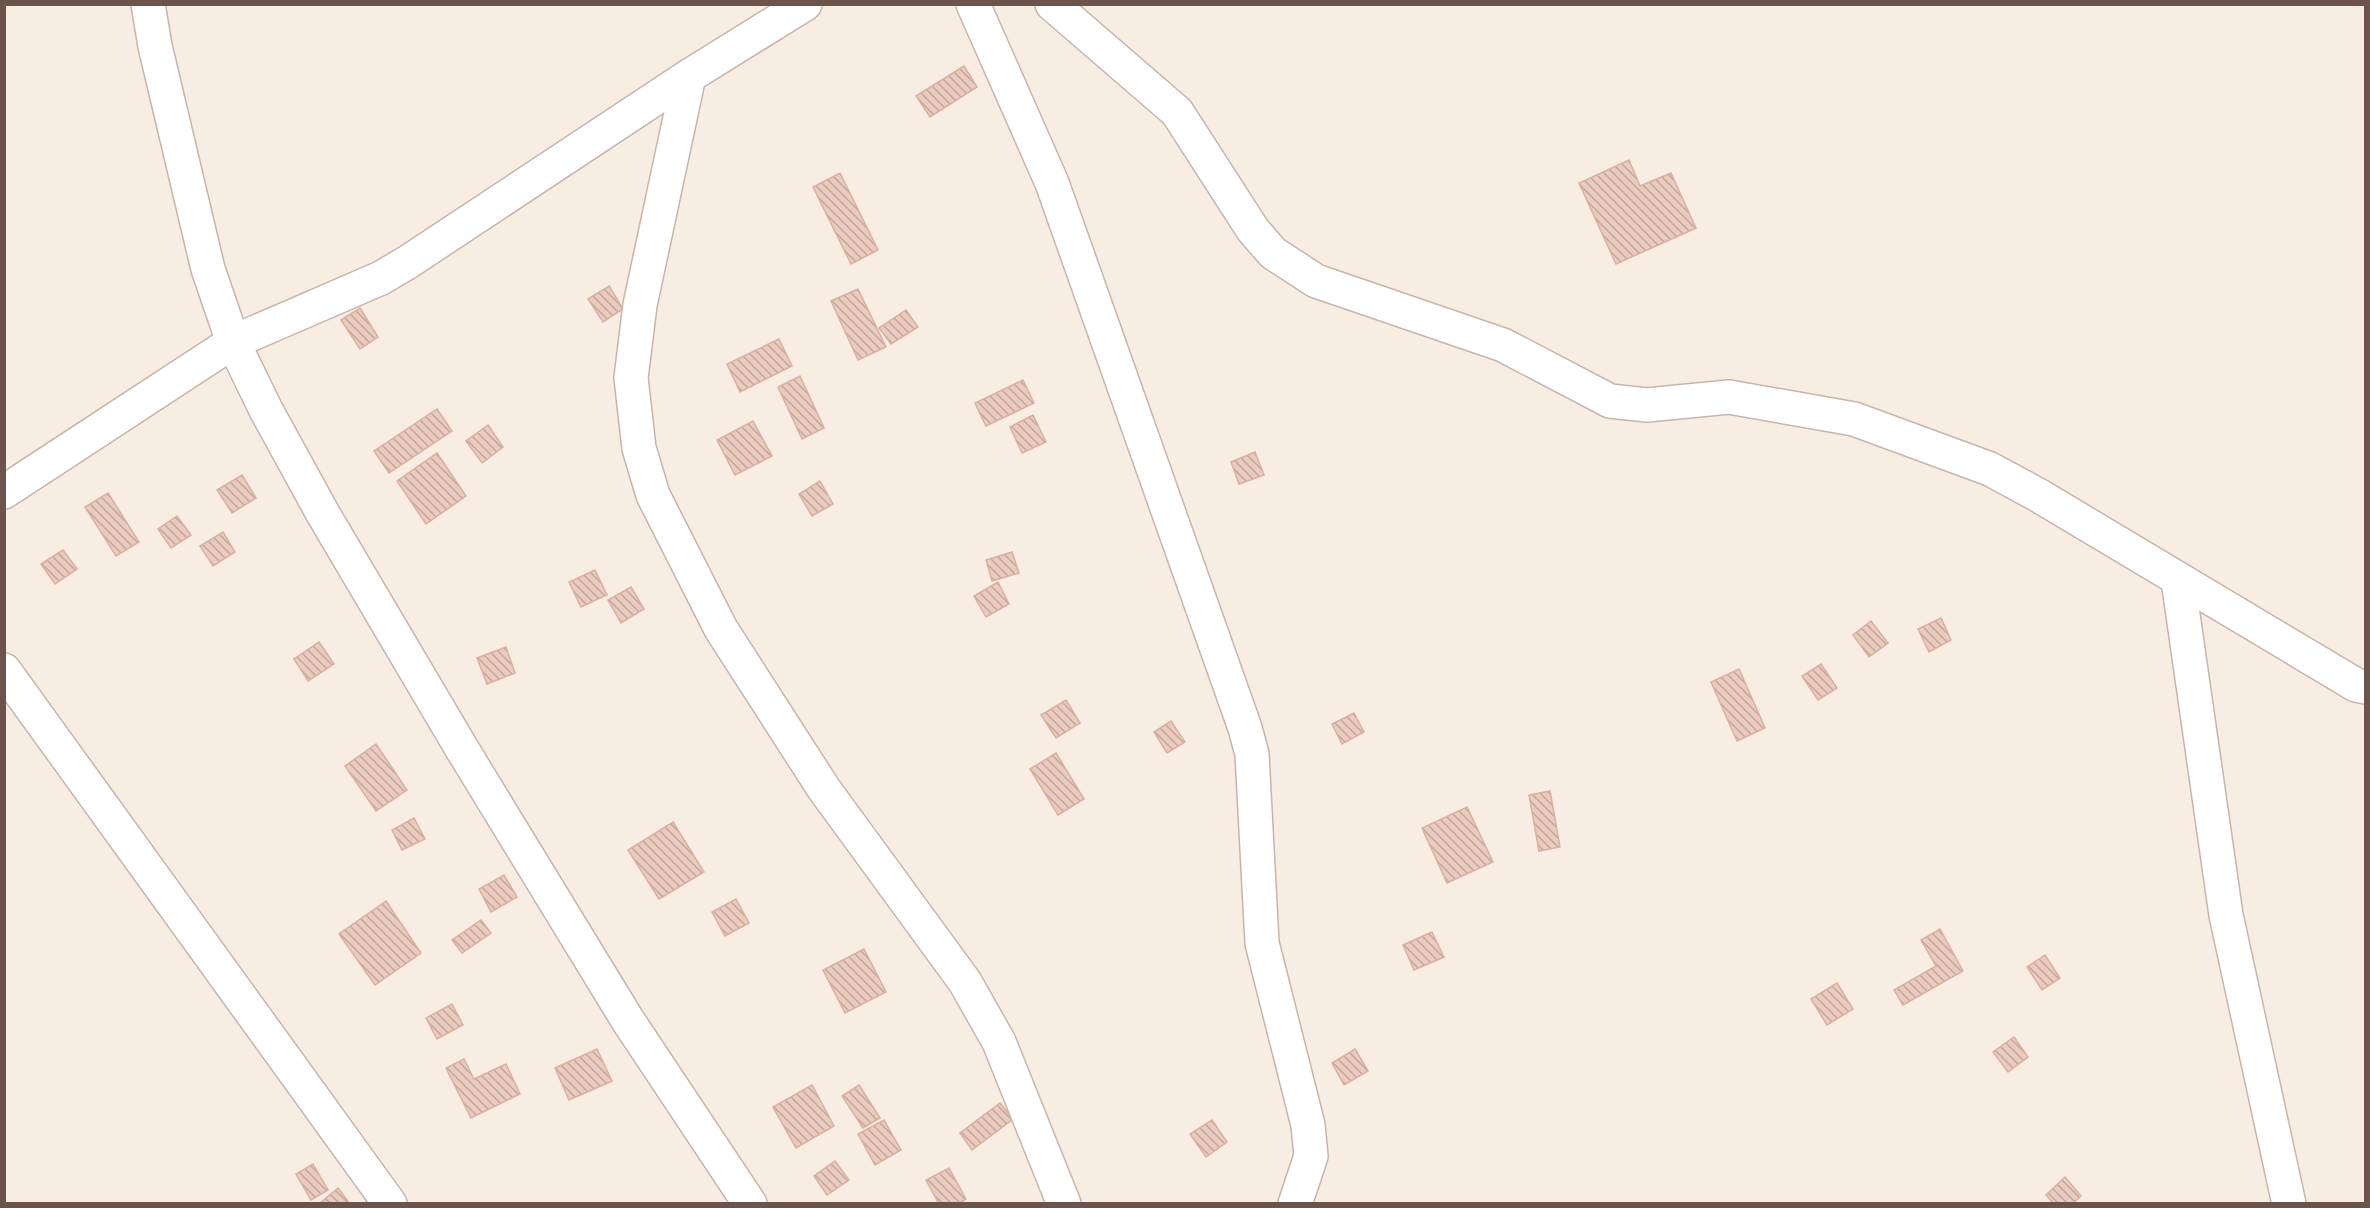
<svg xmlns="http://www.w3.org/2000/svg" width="2370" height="1208" font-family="'PT Sans Narrow',sans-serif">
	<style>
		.building { fill: url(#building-back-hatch); stroke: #dab0a0; stroke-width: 1.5 }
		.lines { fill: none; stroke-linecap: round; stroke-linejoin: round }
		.minor-casing { stroke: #c7b5ab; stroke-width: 36 }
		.minor { stroke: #fff; stroke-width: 33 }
	</style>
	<defs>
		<pattern id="building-back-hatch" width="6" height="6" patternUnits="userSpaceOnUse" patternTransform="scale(1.5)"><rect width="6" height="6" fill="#eacbbd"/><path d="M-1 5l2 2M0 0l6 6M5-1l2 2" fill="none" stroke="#c2a79c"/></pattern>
	</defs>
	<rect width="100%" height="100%" fill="#f8ede2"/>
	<g class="building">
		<polygon points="964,66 977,87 930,117 916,96"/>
		<polygon points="1629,160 1640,186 1671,173 1696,228 1616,264 1579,183"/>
		<polygon points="840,173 878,250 851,264 813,187"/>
		<polygon points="609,286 623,309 603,322 588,299"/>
		<polygon points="858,289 886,347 858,360 831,301"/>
		<polygon points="360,308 378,337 360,349 341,320"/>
		<polygon points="906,310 918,327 891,344 879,328"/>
		<polygon points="779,339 792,366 740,392 727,364"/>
		<polygon points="800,376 824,428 802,439 778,387"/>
		<polygon points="1023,380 1034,403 986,426 975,403"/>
		<polygon points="437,409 452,431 389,473 374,451"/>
		<polygon points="1033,415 1046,442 1022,453 1010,427"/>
		<polygon points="753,421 772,456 735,475 717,440"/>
		<polygon points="488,425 503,447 482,463 466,441"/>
		<polygon points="1255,452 1264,475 1239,484 1231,462"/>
		<polygon points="437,453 466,496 426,524 397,481"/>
		<polygon points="242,475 256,498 232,513 217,490"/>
		<polygon points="820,481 833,504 812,516 799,494"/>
		<polygon points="108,493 139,542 116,556 85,507"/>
		<polygon points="177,516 191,535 171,548 158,529"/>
		<polygon points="223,532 235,552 213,566 200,546"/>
		<polygon points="63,550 77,569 55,584 41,564"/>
		<polygon points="1012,552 1019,573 992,581 986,560"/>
		<polygon points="595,570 607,595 581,607 569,582"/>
		<polygon points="998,582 1009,604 986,617 974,596"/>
		<polygon points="631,587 644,609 621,623 608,600"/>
		<polygon points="1941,618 1951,640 1929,652 1918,629"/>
		<polygon points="1871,621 1888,643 1869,657 1853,635"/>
		<polygon points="319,642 334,664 308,681 294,659"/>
		<polygon points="506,647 515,673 487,684 477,658"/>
		<polygon points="1821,664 1837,688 1818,700 1802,676"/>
		<polygon points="1739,669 1765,728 1737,741 1711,682"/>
		<polygon points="1066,700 1080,723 1056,738 1041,715"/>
		<polygon points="1354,713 1364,732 1342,744 1332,724"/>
		<polygon points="1171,721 1185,742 1167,753 1154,732"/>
		<polygon points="376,744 407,790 376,811 345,766"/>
		<polygon points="1056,753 1084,799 1058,815 1030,769"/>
		<polygon points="1550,791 1560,847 1539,851 1529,795"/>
		<polygon points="1467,807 1493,862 1447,883 1422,828"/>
		<polygon points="414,818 425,839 402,850 392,830"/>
		<polygon points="673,822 704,872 659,899 628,850"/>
		<polygon points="504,875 517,897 491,912 479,889"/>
		<polygon points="736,899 749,923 725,936 712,912"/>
		<polygon points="386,901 421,953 375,985 339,934"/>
		<polygon points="481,920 491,933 462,953 452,940"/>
		<polygon points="1940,929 1963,971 1903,1005 1894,990 1936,966 1921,940"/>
		<polygon points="1432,932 1444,957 1414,970 1403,945"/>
		<polygon points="864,949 886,992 845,1013 823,970"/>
		<polygon points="2045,955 2060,978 2042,990 2027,967"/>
		<polygon points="1837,983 1853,1009 1827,1025 1811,999"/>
		<polygon points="452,1004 463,1025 437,1039 426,1018"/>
		<polygon points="2014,1037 2028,1057 2008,1072 1993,1052"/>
		<polygon points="597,1049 612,1081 569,1100 555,1068"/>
		<polygon points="1355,1049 1368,1071 1344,1085 1332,1063"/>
		<polygon points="464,1059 474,1079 506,1064 520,1094 471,1118 446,1068"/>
		<polygon points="812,1085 834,1126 796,1148 773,1107"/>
		<polygon points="859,1085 880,1118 863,1128 842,1096"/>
		<polygon points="1000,1103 1013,1119 972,1150 960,1133"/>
		<polygon points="884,1120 901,1150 875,1165 858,1134"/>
		<polygon points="1212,1120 1227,1142 1206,1157 1190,1134"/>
		<polygon points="835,1161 849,1180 827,1195 814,1176"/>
		<polygon points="313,1164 328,1190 311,1200 296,1174"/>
		<polygon points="949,1168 966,1199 958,1204 939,1204 926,1180"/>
		<polygon points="2065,1177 2081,1196 2072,1204 2054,1204 2046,1195"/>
		<polygon points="338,1188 350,1204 319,1204"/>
	</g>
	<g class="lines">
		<defs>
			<g id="minor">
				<polyline points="148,4 155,46 208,269 233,342 266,410 322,512 462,749 627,1019 750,1204"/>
				<polyline points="973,4 1052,183 1245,728 1252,754 1262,943 1308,1125 1311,1156 1295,1204"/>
				<polyline points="1052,4 1177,112 1253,230 1273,253 1316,281 1503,345 1610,401 1647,405 1729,397 1854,419 1990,469 2038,495 2356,685 2366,687"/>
				<polyline points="689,76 640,305 631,378 639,448 653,495 721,629 824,789 965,982 999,1042 1064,1204"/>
				<polyline points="4,492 233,342 381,278 408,262 689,76 805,4"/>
				<polyline points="2178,580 2226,915 2289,1204"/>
				<polyline points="4,670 390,1204"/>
			</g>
		</defs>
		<use href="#minor" class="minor-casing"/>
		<use href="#minor" class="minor"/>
	</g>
	<rect width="2370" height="1208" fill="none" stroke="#6c544c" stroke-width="12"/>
</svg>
